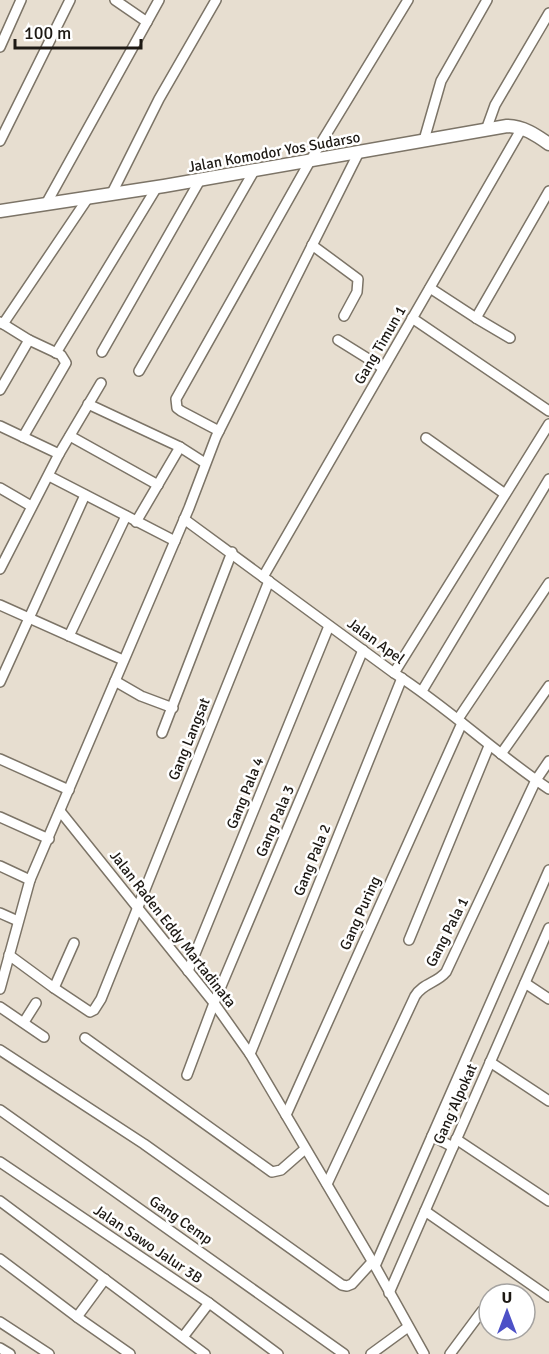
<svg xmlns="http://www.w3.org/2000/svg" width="549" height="1354" font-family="Signika,sans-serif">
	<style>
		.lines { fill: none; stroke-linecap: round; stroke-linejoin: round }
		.minor-casing { stroke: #7c7467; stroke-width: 12 }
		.tertiary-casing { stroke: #7c7467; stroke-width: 15 }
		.minor { stroke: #fff; stroke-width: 9 }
		.tertiary { stroke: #fff; stroke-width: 12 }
		.labels { text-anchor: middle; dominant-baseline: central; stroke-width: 5; stroke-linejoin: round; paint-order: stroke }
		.street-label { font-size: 15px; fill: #1d1914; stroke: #fff }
	</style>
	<rect width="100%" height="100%" fill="#e7ded0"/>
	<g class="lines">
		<defs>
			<g id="minor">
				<polyline points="115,0 147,22"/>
				<polyline points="0,47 21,0"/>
				<polyline points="486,130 495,105 549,13"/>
				<polyline points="424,140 441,81 487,0"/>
				<polyline points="0,141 70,0"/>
				<polyline points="112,193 159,99 216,0"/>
				<polyline points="46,204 159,0"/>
				<polyline points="312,245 358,279 357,292 344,316"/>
				<polyline points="430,288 476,318 510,338"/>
				<polyline points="412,318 549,411"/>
				<polyline points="476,318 549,191"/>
				<polyline points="0,322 29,340 0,390"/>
				<polyline points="3,324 88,198"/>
				<polyline points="338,340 383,368"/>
				<polyline points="102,352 200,180"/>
				<polyline points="56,353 157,187"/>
				<polyline points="139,371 254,171"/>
				<polyline points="88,404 180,447 205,463"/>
				<polyline points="0,426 59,454"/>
				<polyline points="219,431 181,411 177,408 176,399 310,161 408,0"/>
				<polyline points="70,436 158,485"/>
				<polyline points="23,437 66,363 61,355 29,340"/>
				<polyline points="426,438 505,494"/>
				<polyline points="49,476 175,541"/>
				<polyline points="0,488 31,506"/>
				<path d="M184,519L394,673C449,708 495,753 549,789"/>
				<polyline points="136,522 180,447"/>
				<polyline points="0,569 59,454 101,383"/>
				<polyline points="263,577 522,128"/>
				<polyline points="0,605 123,660"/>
				<polyline points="69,636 126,516"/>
				<polyline points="394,673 549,424"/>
				<polyline points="115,681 141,696 173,708"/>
				<polyline points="0,682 85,495"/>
				<polyline points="422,691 549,479"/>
				<polyline points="458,719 549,583"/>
				<polyline points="162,733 232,552"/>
				<polyline points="501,754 549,686"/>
				<polyline points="0,759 69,790"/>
				<polyline points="60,811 214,1003 250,1054 375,1266 424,1354"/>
				<polyline points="0,817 49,839"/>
				<polyline points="0,866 30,880"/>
				<polyline points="0,913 18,921"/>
				<polyline points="409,940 489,746"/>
				<polyline points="9,955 54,988 90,1012 94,1010 101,999 269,581"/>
				<polyline points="188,971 329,626"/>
				<polyline points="525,983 549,999"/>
				<polyline points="54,988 74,943"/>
				<polyline points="0,989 30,880 189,508 216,437 359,152"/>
				<polyline points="0,1007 44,1037"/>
				<polyline points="24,1022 36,1003"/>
				<polyline points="85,1038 272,1172 281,1170 305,1149"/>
				<polyline points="0,1050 144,1144 342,1285 347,1286 352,1284 372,1262"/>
				<polyline points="250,1054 402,678"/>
				<polyline points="490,1062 549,1101"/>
				<polyline points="187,1075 214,1003 363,650"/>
				<polyline points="0,1110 344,1354"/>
				<polyline points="286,1115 462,723"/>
				<polyline points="432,1136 549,870"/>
				<polyline points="456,1139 549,1201"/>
				<polyline points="0,1162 209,1303 278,1354"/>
				<path d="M327,1184L415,996C423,983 437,983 446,972L536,780L549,761"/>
				<polyline points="0,1201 205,1354"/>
				<polyline points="425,1211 549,1297"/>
				<polyline points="0,1259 77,1317 130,1354"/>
				<polyline points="375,1266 432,1136 453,1147"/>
				<polyline points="389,1293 549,928"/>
				<polyline points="77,1317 105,1279"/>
				<polyline points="0,1322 49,1354"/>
				<polyline points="183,1337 209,1303"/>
				<polyline points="0,1348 10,1354"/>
				<polyline points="371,1354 408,1327"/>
				<polyline points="450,1354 482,1311"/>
			</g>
			<path id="tertiary" d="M0,211L164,186L507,126C523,126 536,135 549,144"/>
		</defs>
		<use href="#minor" class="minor-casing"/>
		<use href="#tertiary" class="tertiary-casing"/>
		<use href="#minor" class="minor"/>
		<use href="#tertiary" class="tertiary"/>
	</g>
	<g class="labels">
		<g class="street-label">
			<text transform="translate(274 152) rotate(-10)">Jalan Komodor Yos Sudarso</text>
			<text transform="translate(380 345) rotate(-60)">Gang Timun 1</text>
			<text transform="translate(376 641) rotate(36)">Jalan Apel</text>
			<text transform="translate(189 739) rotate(-68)">Gang Langsat</text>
			<text transform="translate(245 793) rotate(-68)">Gang Pala 4</text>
			<text transform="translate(275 821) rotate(-67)">Gang Pala 3</text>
			<text transform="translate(312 860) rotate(-68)">Gang Pala 2</text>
			<text transform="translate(360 913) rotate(-66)">Gang Puring</text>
			<text transform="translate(173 929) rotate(52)">Jalan Raden Eddy Martadinata</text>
			<text transform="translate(447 932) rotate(-63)">Gang Pala 1</text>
			<text transform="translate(455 1104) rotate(-66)">Gang Alpokat</text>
			<text transform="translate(181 1220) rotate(35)">Gang Cemp</text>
			<text transform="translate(148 1244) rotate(34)">Jalan Sawo Jalur 3B</text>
		</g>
	</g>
	<g transform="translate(507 1312)"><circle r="28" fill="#ffffff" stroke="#a5a3a1" stroke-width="1.5"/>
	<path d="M0-4.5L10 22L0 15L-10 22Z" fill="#4d51c7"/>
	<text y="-9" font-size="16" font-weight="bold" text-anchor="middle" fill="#1d1914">U</text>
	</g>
	<path d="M15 39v9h126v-9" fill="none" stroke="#1d1914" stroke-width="3"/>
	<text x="24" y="39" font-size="18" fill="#1d1914" stroke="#ffffff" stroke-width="4.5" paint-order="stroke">100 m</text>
</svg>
